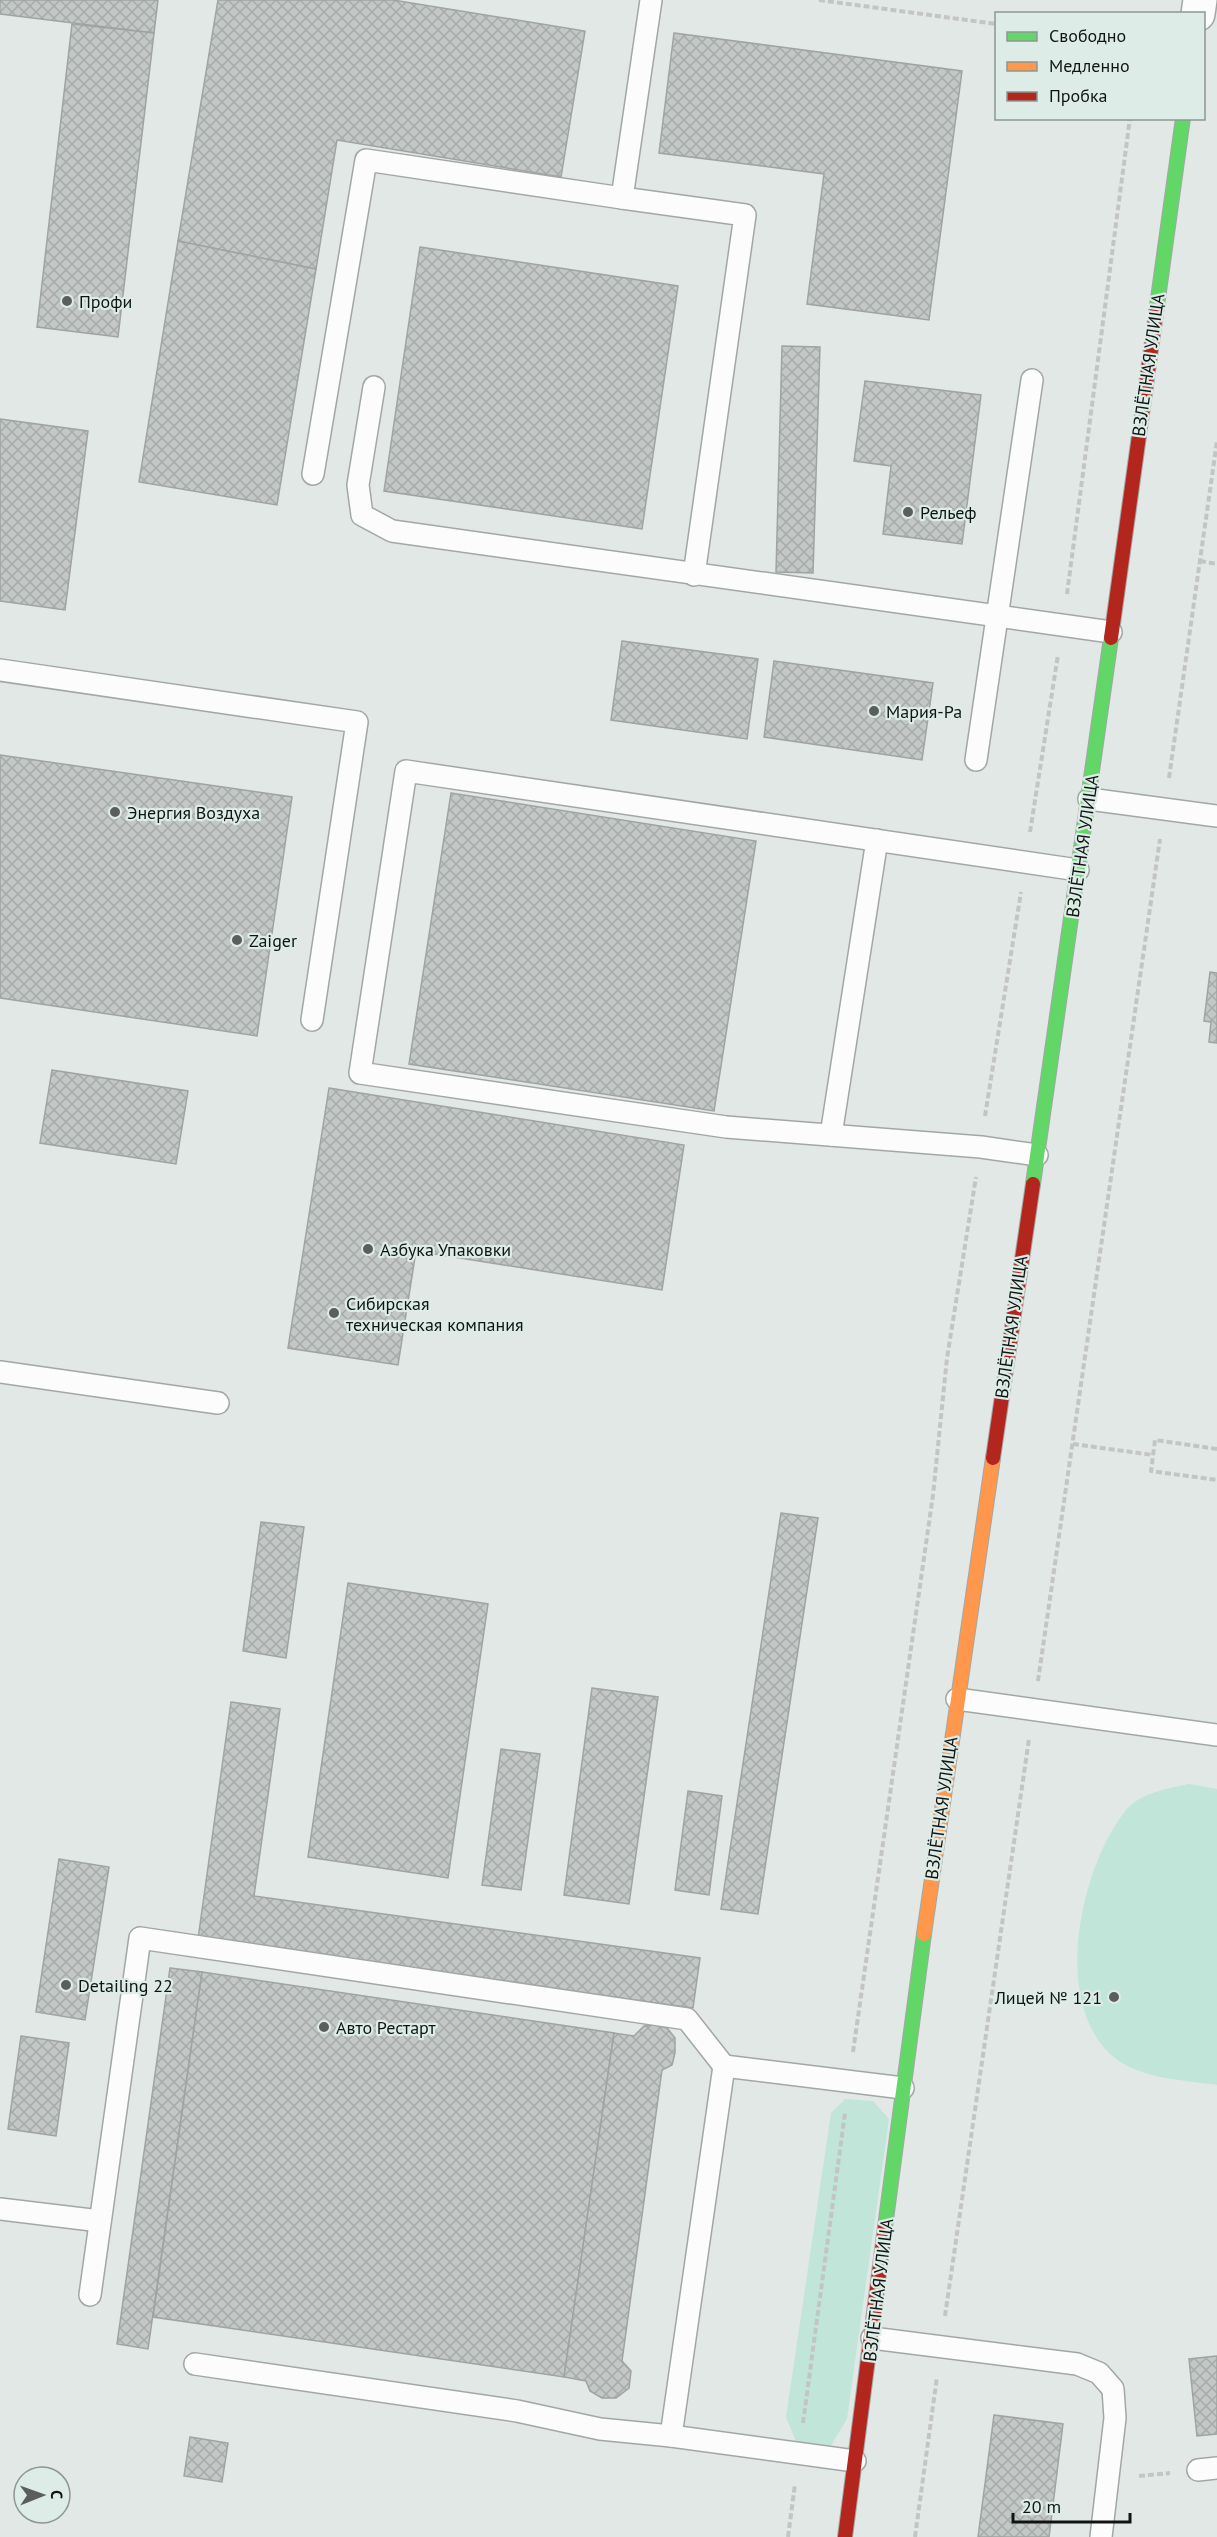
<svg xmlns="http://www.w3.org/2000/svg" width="1217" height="2537" font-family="'PT Sans',sans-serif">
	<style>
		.green { fill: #c1e5d9 }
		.building { fill: url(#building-cross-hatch); stroke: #9fa4a2; stroke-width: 1.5 }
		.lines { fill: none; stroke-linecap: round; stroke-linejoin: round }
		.lane-casing { stroke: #a2a7a6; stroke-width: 24 }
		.street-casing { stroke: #a2a7a6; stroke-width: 36 }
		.fast-casing { stroke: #a2a7a6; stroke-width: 16 }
		.slow-casing { stroke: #a2a7a6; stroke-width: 16 }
		.jam-casing { stroke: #a2a7a6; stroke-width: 16 }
		.path { stroke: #c3c5c4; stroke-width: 4; stroke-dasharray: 6 3; stroke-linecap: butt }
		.lane { stroke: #fbfcfb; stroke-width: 21 }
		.street { stroke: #fbfcfb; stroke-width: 33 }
		.fast { stroke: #63d668; stroke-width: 14 }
		.slow { stroke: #ff974d; stroke-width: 14 }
		.jam { stroke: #b3261e; stroke-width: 14 }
		.poi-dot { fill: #5a5f5d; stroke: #deece7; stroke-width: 2 }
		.labels { text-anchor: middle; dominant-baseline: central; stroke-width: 4.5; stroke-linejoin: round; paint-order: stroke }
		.poi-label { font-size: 18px; fill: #101513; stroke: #deece7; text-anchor: start }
		.street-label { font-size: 18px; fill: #101513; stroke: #deece7 }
	</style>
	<defs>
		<pattern id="building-cross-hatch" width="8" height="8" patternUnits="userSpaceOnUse" patternTransform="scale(1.5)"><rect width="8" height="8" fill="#c3c8c6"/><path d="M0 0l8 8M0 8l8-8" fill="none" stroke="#a6aba9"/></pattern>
	</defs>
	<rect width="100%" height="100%" fill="#e2e8e6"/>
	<g class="green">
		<path d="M1189,1784L1217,1789V2085C1183,2080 1136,2079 1109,2053C1052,1997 1081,1866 1126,1810C1140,1793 1169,1788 1189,1784Z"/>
		<polygon points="845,2099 873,2101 889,2119 847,2419 830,2447 797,2444 786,2417 831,2113"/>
	</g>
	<g class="building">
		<polygon points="0,0 158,0 154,33 0,14"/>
		<polygon points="218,0 393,0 585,31 561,177 337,140 316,269 178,241"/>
		<polygon points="72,24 154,33 118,337 37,327"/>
		<polygon points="674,33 962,71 929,320 807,304 824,174 659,153"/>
		<polygon points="178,241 316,269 277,505 139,482"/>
		<polygon points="420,247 678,286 642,529 384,491"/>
		<polygon points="782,346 820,347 813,573 776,572"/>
		<polygon points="865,381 981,395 962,544 883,534 891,466 854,461"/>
		<polygon points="0,419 88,431 65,610 0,601"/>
		<polygon points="622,641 758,659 747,739 611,720"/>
		<polygon points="774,661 933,683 922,760 764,737"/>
		<polygon points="0,755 292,797 257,1036 0,998"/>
		<polygon points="451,793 756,841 714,1111 409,1064"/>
		<polygon points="1210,972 1217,973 1217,1043 1209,1042 1211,1022 1204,1021"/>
		<polygon points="52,1070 188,1091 176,1164 40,1143"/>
		<polygon points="329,1088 684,1145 662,1290 416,1251 398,1365 288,1348"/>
		<polygon points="781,1513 818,1518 758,1914 721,1909"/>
		<polygon points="261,1522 304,1527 286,1658 243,1651"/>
		<polygon points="348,1583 488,1604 448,1878 308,1857"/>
		<polygon points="592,1688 658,1697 629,1904 564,1895"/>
		<polygon points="231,1702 280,1709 254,1896 700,1958 693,2008 198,1939"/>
		<polygon points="501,1749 540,1754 521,1890 482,1885"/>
		<polygon points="688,1791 722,1796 709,1895 675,1890"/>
		<polygon points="59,1859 109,1867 85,2020 36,2012"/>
		<polygon points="170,1968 202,1972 148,2349 117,2344"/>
		<polygon points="202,1972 614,2033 564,2377 153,2317"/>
		<polygon points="655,2025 667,2028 675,2038 675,2053 672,2065 662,2070 622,2361 631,2371 629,2388 616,2398 602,2398 590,2391 586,2381 564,2377 614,2033 634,2036 644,2026"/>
		<polygon points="21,2036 69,2043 56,2136 8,2129"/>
		<polygon points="1217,2356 1217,2434 1197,2436 1189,2359"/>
		<polygon points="994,2415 1063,2424 1049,2537 978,2537"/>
		<polygon points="190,2437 228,2443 222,2482 184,2476"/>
	</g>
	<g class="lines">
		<defs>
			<g id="lane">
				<polyline points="622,198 745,215 694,575"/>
				<polyline points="374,387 358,485 362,515 392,531 1111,632"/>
				<polyline points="313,474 366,160 622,198 651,0"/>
				<polyline points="0,670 357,722 312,1020"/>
				<polyline points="976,760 1032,380"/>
				<polyline points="1089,799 1217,816"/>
				<polyline points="831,1135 877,840"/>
				<polyline points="1037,1155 981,1147 726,1127 360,1073 406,771 1078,870"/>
				<polyline points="0,1372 218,1403"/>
				<polyline points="957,1699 1217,1735"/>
				<polyline points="0,2209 100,2221"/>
				<polyline points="90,2295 140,1938 687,2019 724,2066"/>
				<polyline points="872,2338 1077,2364 1099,2373 1113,2389 1115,2418 1101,2537"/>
				<polyline points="195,2364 517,2411 600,2429 671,2436"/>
				<polyline points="855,2461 671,2436 724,2066 903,2088"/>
				<polyline points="1198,2470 1217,2468"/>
			</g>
			<polyline id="street" points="1198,14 1200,0"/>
			<g id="fast">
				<polyline points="1156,313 1183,118"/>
				<polyline points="1033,1184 1111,638"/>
				<polyline points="885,2227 924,1934"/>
			</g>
			<polyline id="slow" points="924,1934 993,1458"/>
			<g id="jam">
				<polyline points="1111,638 1156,313"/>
				<polyline points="993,1458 1033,1184"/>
				<polyline points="845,2537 885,2227"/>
			</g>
		</defs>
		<use href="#lane" class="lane-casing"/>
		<use href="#street" class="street-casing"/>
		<use href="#fast" class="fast-casing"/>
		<use href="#slow" class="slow-casing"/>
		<use href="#jam" class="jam-casing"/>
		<g class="path">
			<polyline points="819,0 996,24"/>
			<polyline points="1200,561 1217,564"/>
			<polyline points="1067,594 1130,118"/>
			<polyline points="1169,778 1217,441"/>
			<polyline points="1030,832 1058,655"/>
			<polyline points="985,1116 1021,892"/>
			<polyline points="1073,1444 1153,1455"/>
			<polyline points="1217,1449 1155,1440 1151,1471 1217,1480"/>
			<polyline points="1038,1681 1160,839"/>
			<polyline points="853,2052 933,1495 947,1358 976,1177"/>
			<polyline points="945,2316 1029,1739"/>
			<polyline points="803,2423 845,2113"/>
			<polyline points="1139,2476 1170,2473"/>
			<polyline points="788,2537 795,2484"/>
			<polyline points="915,2537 937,2377"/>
		</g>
		<use href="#lane" class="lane"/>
		<use href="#street" class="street"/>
		<use href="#fast" class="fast"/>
		<use href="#slow" class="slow"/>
		<use href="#jam" class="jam"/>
	</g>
	<g class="poi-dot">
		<circle cx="67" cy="301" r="6"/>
		<circle cx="908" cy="512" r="6"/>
		<circle cx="874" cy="711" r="6"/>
		<circle cx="115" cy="812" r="6"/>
		<circle cx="237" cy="940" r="6"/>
		<circle cx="368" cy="1249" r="6"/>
		<circle cx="334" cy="1313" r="6"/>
		<circle cx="66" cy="1985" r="6"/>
		<circle cx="1114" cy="1997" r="6"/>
		<circle cx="324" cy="2027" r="6"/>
	</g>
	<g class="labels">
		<g class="poi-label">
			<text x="79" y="301">Профи</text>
			<text x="920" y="512">Рельеф</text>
			<text x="886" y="711">Мария-Ра</text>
			<text x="127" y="812">Энергия Воздуха</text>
			<text x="249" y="940">Zaiger</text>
			<text x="380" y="1249">Азбука Упаковки</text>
			<text x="346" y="1303">Сибирская<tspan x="346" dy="21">техническая компания</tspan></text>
			<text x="78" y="1985">Detailing 22</text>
			<text x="1102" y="1997" text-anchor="end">Лицей № 121</text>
			<text x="336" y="2027">Авто Рестарт</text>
		</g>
		<g class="street-label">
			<text transform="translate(1148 365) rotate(-82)">ВЗЛЁТНАЯ УЛИЦА</text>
			<text transform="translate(1082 846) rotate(-82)">ВЗЛЁТНАЯ УЛИЦА</text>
			<text transform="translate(1011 1327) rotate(-82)">ВЗЛЁТНАЯ УЛИЦА</text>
			<text transform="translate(941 1808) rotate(-82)">ВЗЛЁТНАЯ УЛИЦА</text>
			<text transform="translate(878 2290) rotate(-83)">ВЗЛЁТНАЯ УЛИЦА</text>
		</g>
	</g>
	<rect x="995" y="12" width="210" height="108" fill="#deece7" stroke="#8c9692" stroke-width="1.5"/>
	<rect x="1007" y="32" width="30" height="9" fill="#63d668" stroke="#8c9692" stroke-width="1.5"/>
	<text x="1049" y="42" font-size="18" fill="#101513">Свободно</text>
	<rect x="1007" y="62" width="30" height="9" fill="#ff974d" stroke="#8c9692" stroke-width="1.5"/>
	<text x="1049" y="72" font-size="18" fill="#101513">Медленно</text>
	<rect x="1007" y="92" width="30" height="9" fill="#b3261e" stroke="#8c9692" stroke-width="1.5"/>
	<text x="1049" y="102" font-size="18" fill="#101513">Пробка</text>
	<g transform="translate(42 2495) rotate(89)"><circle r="28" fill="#deece7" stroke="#8c9692" stroke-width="1.5"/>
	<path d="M0-4.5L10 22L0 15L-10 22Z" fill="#5a5f5d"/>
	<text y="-9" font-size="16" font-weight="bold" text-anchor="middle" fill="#101513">С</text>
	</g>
	<path d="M1013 2513v9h117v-9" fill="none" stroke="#101513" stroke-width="3"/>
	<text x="1022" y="2513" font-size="18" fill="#101513" stroke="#deece7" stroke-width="4.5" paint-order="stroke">20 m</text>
</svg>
